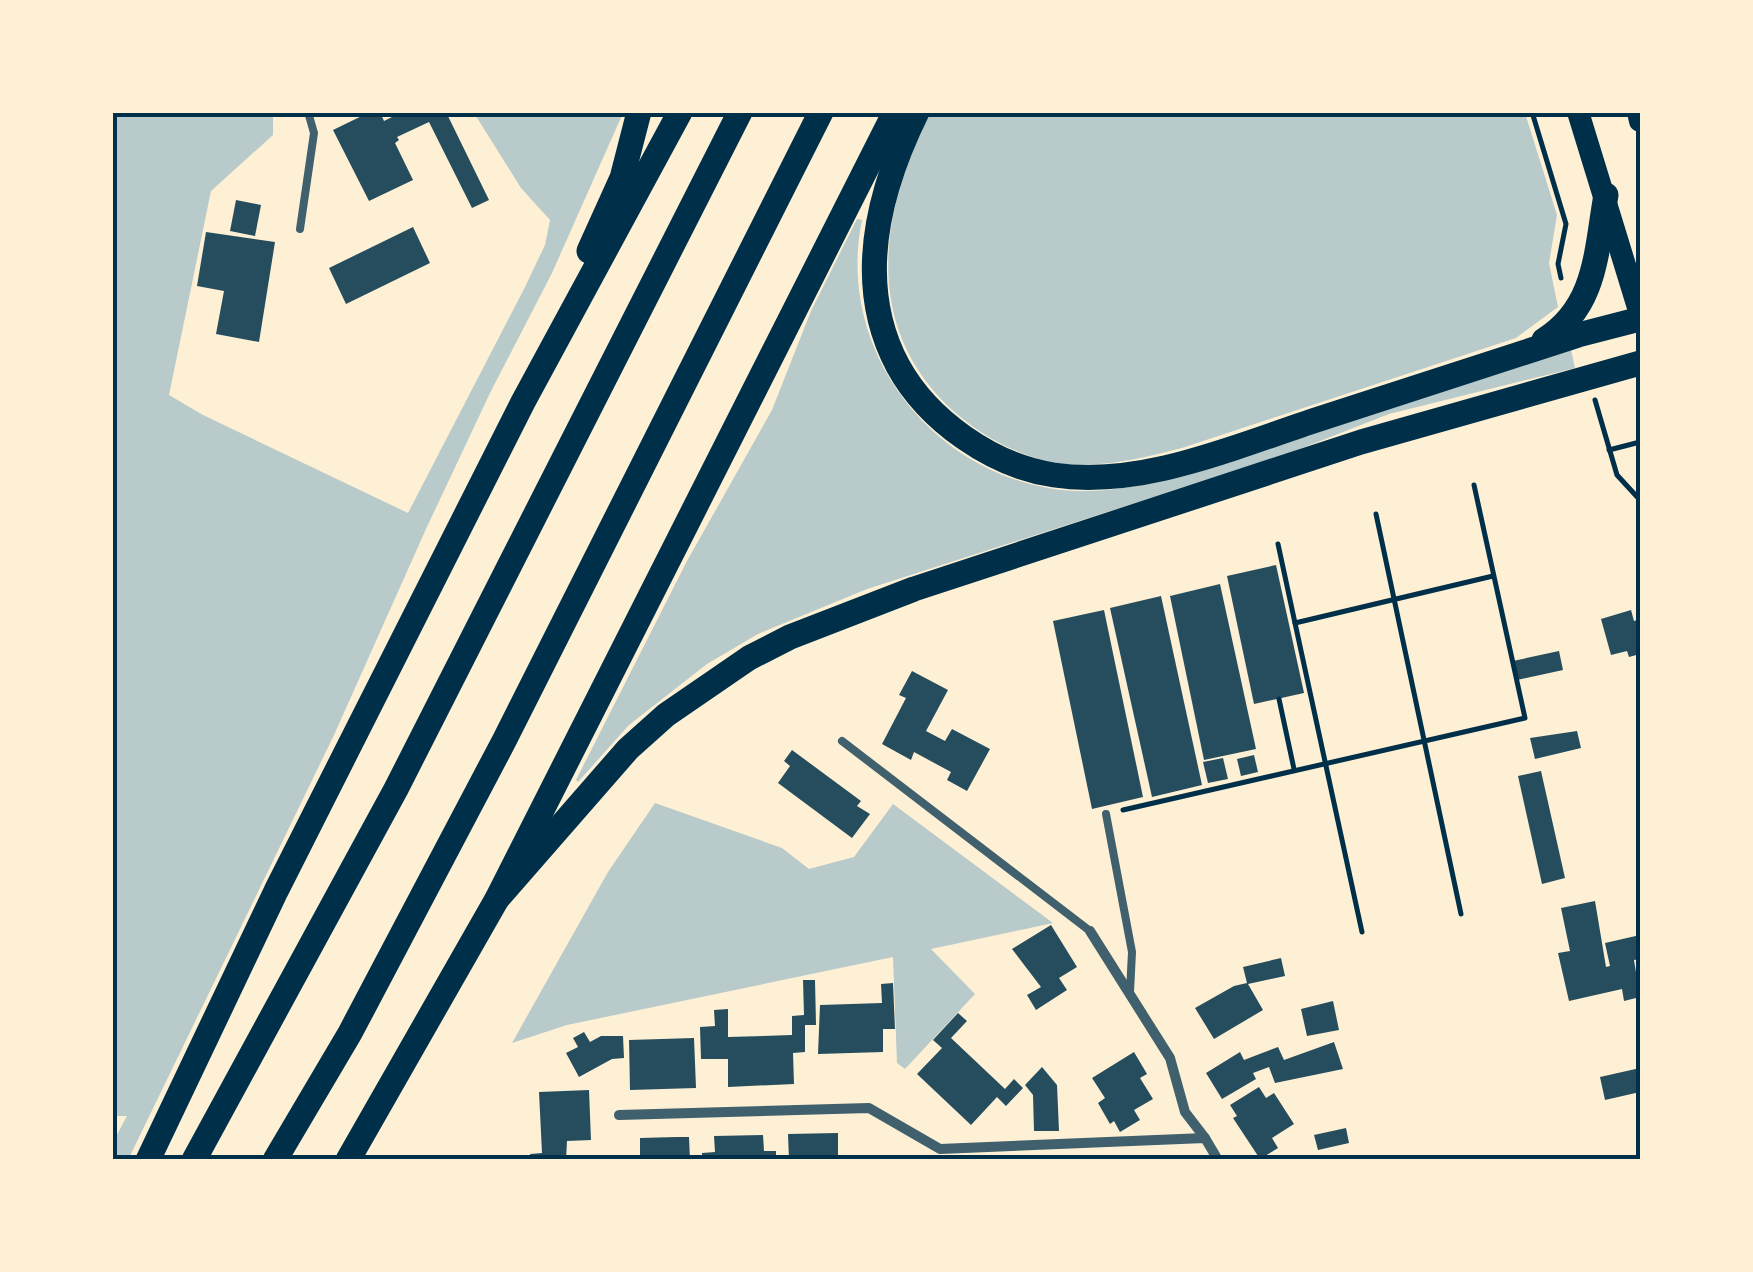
<svg xmlns="http://www.w3.org/2000/svg" width="1753" height="1272" font-family="Jost,sans-serif">
	<style>
		.green { fill: #b9caca }
		.building { fill: #264d5e }
		.lines { fill: none; stroke-linecap: round; stroke-linejoin: round }
		.path { stroke: #003049; stroke-width: 5 }
		.service { stroke: #3f606c; stroke-width: 8 }
		.minor { stroke: #3f606c; stroke-width: 10 }
		.primary { stroke: #003049; stroke-width: 22 }
		.motorway { stroke: #003049; stroke-width: 25 }
		.neatline { fill: none; stroke: #003049; stroke-width: 4 }
	</style>
	<rect width="100%" height="100%" fill="#fdf0d5"/>
	<g class="green">
		<polygon points="113,112 273,113 273,135 211,191 169,395 203,415 408,513 524,289 545,245 550,220 521,188 474,113 623,113 552,273 490,393 426,529 334,735 128,1160 112,1159 113,1142 127,1116 112,1116"/>
		<path d="M930,113H1525L1557,215L1549,263L1558,307L1516,338L1182,448C1150,456 1119,464 1085,465C1045,466 1004,449 972,426C862,345 874,223 930,113Z"/>
		<path d="M857,219L862,220C836,345 925,466 1048,488C1092,496 1136,487 1178,477L1571,350L1575,368L1389,414L1282,456L867,589L758,634L707,664L629,725L578,782L576,780L687,561L772,410L811,311Z"/>
		<polygon points="655,803 782,848 809,869 854,857 893,804 1053,923 931,949 975,994 905,1069 897,1063 893,957 567,1025 512,1043 608,872"/>
	</g>
	<g class="building">
		<polygon points="370,112 380,112 384,121 402,112 446,112 489,200 472,208 429,122 397,137 399,140 395,143 413,180 369,201 333,130"/>
		<polygon points="236,200 261,205 255,236 230,231"/>
		<polygon points="413,227 430,263 346,304 329,268"/>
		<polygon points="206,232 275,242 259,342 216,334 224,291 197,286"/>
		<polygon points="1276,565 1304,693 1254,704 1227,576"/>
		<polygon points="1220,584 1256,749 1204,760 1170,596"/>
		<polygon points="1161,596 1202,785 1152,797 1110,608"/>
		<polygon points="1104,610 1143,797 1092,809 1053,621"/>
		<polygon points="1631,610 1634,621 1640,619 1640,654 1629,657 1627,651 1611,655 1601,619"/>
		<polygon points="1559,651 1563,670 1517,680 1513,661"/>
		<polygon points="912,671 948,690 926,731 945,741 952,729 990,749 967,791 947,780 951,772 914,752 911,760 882,744 906,698 899,695"/>
		<polygon points="1577,731 1581,748 1535,759 1530,738"/>
		<polygon points="792,750 861,801 857,806 870,814 852,838 778,783 790,766 784,761"/>
		<polygon points="1254,755 1258,772 1241,776 1237,759"/>
		<polygon points="1223,758 1228,779 1208,783 1203,762"/>
		<polygon points="1541,771 1565,878 1542,884 1518,776"/>
		<polygon points="1595,901 1606,967 1610,966 1605,943 1640,935 1640,959 1634,960 1640,997 1624,1001 1622,989 1569,1001 1558,953 1570,951 1561,908"/>
		<polygon points="1051,925 1077,967 1059,978 1067,990 1036,1010 1027,995 1041,987 1012,949"/>
		<polygon points="1281,958 1285,976 1248,984 1263,1010 1214,1039 1195,1008 1234,986 1247,983 1243,967"/>
		<polygon points="803,980 815,980 816,1025 805,1025 805,1052 793,1053 794,1084 728,1087 728,1059 701,1059 700,1027 715,1026 714,1010 728,1009 728,1037 792,1035 792,1016 804,1015"/>
		<polygon points="893,983 895,1029 883,1029 883,1052 818,1054 820,1005 882,1003 881,984"/>
		<polygon points="1333,1001 1339,1030 1307,1036 1301,1009"/>
		<polygon points="958,1013 967,1021 951,1038 1005,1089 1014,1079 1023,1088 1006,1106 997,1097 971,1125 917,1074 942,1048 933,1040"/>
		<polygon points="584,1032 590,1042 601,1036 623,1036 624,1058 612,1059 579,1077 566,1053 578,1047 573,1038"/>
		<polygon points="694,1038 696,1088 630,1090 629,1040"/>
		<polygon points="1334,1042 1343,1069 1275,1083 1269,1067 1253,1073 1256,1079 1222,1099 1206,1073 1240,1052 1244,1060 1278,1047 1284,1060"/>
		<polygon points="1134,1052 1147,1074 1140,1078 1153,1099 1134,1110 1140,1120 1120,1132 1114,1121 1110,1124 1098,1103 1105,1098 1092,1078"/>
		<polygon points="1042,1067 1057,1085 1059,1131 1034,1131 1033,1095 1025,1085"/>
		<polygon points="1640,1068 1640,1092 1605,1100 1600,1077"/>
		<polygon points="1259,1087 1266,1098 1274,1093 1294,1124 1272,1138 1278,1148 1260,1159 1233,1118 1237,1116 1230,1105"/>
		<polygon points="589,1090 591,1140 567,1141 566,1160 531,1160 530,1154 542,1153 539,1092"/>
		<polygon points="1346,1128 1349,1143 1318,1150 1314,1135"/>
		<polygon points="838,1133 838,1160 789,1160 788,1134"/>
		<polygon points="763,1135 764,1151 776,1151 776,1160 702,1160 702,1153 715,1152 714,1136"/>
		<polygon points="676,1137 689,1137 690,1160 640,1160 640,1138"/>
	</g>
	<g class="lines">
		<g class="path">
			<polyline points="1532,112 1566,224 1558,264 1561,278"/>
			<polyline points="1595,400 1617,475 1640,500"/>
			<polyline points="1609,450 1640,442"/>
			<polyline points="1376,514 1461,914"/>
			<polyline points="1278,544 1295,623"/>
			<polyline points="1279,699 1294,769"/>
			<polyline points="1123,810 1525,718 1474,485"/>
			<polyline points="1362,932 1295,623 1493,576"/>
		</g>
		<g class="service">
			<polyline points="300,229 314,133 308,112"/>
			<polyline points="842,741 1090,931"/>
			<polyline points="1106,814 1132,952 1130,992"/>
		</g>
		<g class="minor">
			<polyline points="1090,931 1170,1058 1185,1112 1205,1138"/>
			<polyline points="619,1115 869,1108 940,1149 1205,1138 1218,1160"/>
		</g>
		<g class="primary">
			<polyline points="1578,112 1640,314"/>
			<polyline points="1638,112 1640,121"/>
		</g>
		<g class="motorway">
			<path d="M917,112C878,191 854,284 898,366C928,421 993,466 1054,475C1143,488 1236,446 1319,419C1405,391 1491,363 1578,335L1640,319"/>
			<polyline points="589,251 622,178 639,112"/>
			<path d="M1544,340C1597,307 1596,251 1606,195"/>
			<polyline points="497,899 628,749 666,715 749,658 790,637 914,589 1361,442 1640,363"/>
			<polyline points="148,1160 276,891 523,402 680,112"/>
			<polyline points="194,1160 396,789 740,112"/>
			<polyline points="275,1160 350,1033 504,741 821,112"/>
			<polyline points="348,1160 497,899 895,112"/>
		</g>
	</g>
	<rect width="1753" height="1272" fill="none" stroke="#fdf0d5" stroke-width="230"/>
	<rect x="115" y="115" width="1523" height="1042" class="neatline"/>
</svg>
